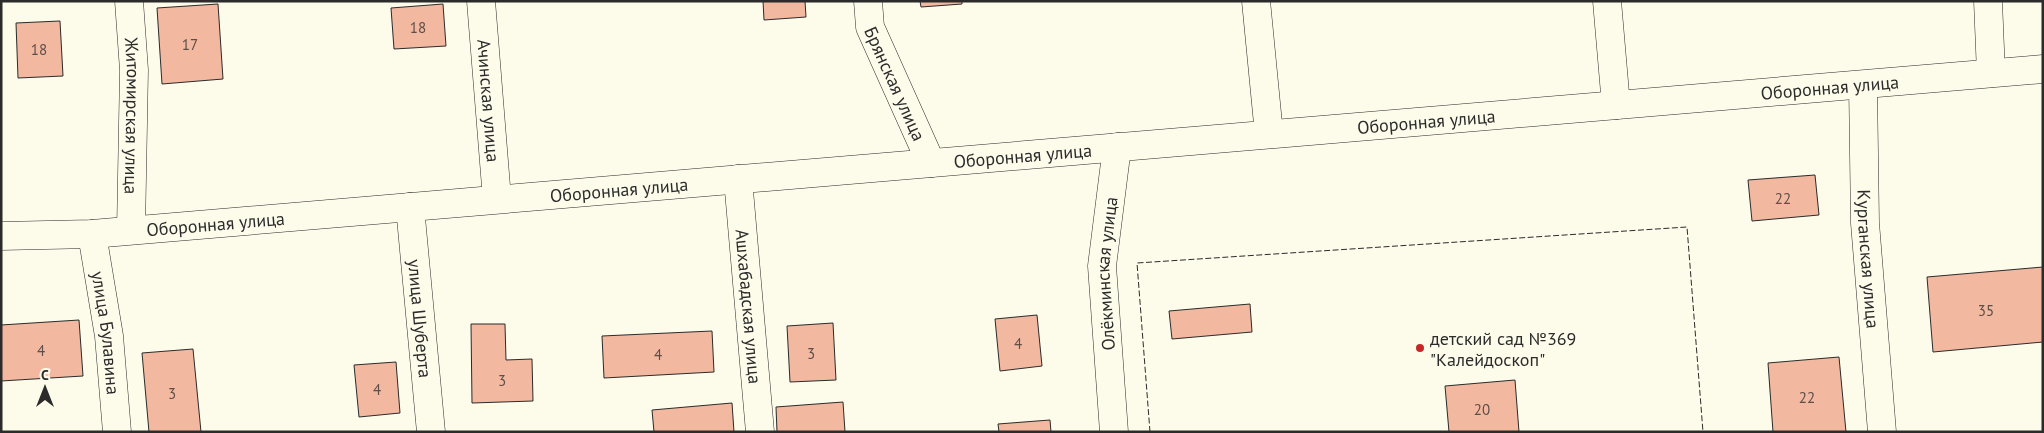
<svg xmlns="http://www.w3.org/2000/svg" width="2044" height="433" font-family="'PT Sans',sans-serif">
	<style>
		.building { fill: #f2b8a0; stroke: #2b2b2b }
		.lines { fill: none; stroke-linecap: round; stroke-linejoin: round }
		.street-casing { stroke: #2b2b2b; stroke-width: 29 }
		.secondary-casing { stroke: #2b2b2b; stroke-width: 29 }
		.street { stroke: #fdfbea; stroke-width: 28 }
		.secondary { stroke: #fdfbea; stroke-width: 28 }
		.fence { stroke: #2b2b2b; stroke-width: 1; stroke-dasharray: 6 2.5; stroke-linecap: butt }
		.poi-dot { fill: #c62828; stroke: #fdfbea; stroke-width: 2 }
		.labels { text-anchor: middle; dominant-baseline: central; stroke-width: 4; stroke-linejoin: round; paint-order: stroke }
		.number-label { font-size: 15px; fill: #5d4e48 }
		.street-label { font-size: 18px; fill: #2b2b2b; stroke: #fdfbea }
		.poi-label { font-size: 18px; fill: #2b2b2b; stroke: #fdfbea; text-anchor: start }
	</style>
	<rect width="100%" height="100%" fill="#fdfbea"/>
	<g class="building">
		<polygon points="763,1 805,1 806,17 764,20"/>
		<polygon points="920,1 962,1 962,4 921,7"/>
		<polygon points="218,4 223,79 162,84 157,8"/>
		<polygon points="443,4 446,46 394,49 391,8"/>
		<polygon points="60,21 63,76 18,78 16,23"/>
		<polygon points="1815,175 1819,215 1752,221 1748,180"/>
		<polygon points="2043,267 2043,342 1933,352 1927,277"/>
		<polygon points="1250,304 1252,332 1172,339 1169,311"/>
		<polygon points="1037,315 1042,366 1000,371 995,319"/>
		<polygon points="79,320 83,376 1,381 1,325"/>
		<polygon points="833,323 836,380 790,382 787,326"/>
		<polygon points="471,324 505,324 506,360 532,359 533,401 472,403"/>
		<polygon points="712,331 714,372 604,378 602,336"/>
		<polygon points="193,349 201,432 149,432 142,353"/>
		<polygon points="1839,357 1846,432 1773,432 1768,363"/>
		<polygon points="396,362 400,413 359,417 354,365"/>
		<polygon points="1515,380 1519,432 1449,432 1445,386"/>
		<polygon points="843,402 845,432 777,432 776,407"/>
		<polygon points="732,403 734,432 654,432 652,410"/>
		<polygon points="1050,420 1051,432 999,432 998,424"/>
	</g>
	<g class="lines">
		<defs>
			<g id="street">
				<path id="s1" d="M129,1L134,70L131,230"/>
				<path id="s2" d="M481,1L497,199"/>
				<path id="s3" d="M868,1L870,27L931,163"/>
				<polyline points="1256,1 1269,134"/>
				<polyline points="1607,1 1616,105"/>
				<polyline points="1988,1 1991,73"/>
				<path id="s4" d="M1863,85L1865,223L1882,432"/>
				<path id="s5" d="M738,179L760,432"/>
				<path id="s6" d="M410,207L431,432"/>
				<path id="s7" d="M92,234L109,336L117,432"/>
				<path id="s8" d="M1114,432L1102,266L1117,147"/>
			</g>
			<g id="secondary">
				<path id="s9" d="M1,236L92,234L2043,69"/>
			</g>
		</defs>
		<use href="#street" class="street-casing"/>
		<use href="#secondary" class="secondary-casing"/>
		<use href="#street" class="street"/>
		<use href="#secondary" class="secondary"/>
		<polyline class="fence" points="1150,432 1137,263 1687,227 1703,432"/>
	</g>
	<circle class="poi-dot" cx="1420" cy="348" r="5"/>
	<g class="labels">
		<g class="number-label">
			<text x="418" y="27">18</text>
			<text x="190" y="44">17</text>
			<text x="39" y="49">18</text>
			<text x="1783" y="198">22</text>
			<text x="1986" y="310">35</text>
			<text x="1018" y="343">4</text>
			<text x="41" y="350">4</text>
			<text x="811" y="353">3</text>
			<text x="658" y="354">4</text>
			<text x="502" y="380">3</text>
			<text x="377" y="389">4</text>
			<text x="172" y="393">3</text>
			<text x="1807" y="397">22</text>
			<text x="1482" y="409">20</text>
		</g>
		<g class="street-label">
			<text stroke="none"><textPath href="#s3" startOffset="88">Брянская улица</textPath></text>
			<text stroke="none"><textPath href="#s9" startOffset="1835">Оборонная улица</textPath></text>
			<text stroke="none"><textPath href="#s2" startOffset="100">Ачинская улица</textPath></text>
			<text stroke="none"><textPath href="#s1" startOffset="115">Житомирская улица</textPath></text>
			<text stroke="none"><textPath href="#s9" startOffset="1430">Оборонная улица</textPath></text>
			<text stroke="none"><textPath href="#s9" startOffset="1025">Оборонная улица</textPath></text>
			<text stroke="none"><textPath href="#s9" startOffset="620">Оборонная улица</textPath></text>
			<text stroke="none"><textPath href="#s9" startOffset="215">Оборонная улица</textPath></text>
			<text stroke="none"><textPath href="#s4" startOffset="174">Курганская улица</textPath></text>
			<text stroke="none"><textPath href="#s8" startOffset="159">Олёкминская улица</textPath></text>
			<text stroke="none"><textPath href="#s5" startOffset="128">Ашхабадская улица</textPath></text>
			<text stroke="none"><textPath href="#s6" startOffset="112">улица Шуберта</textPath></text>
			<text stroke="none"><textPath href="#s7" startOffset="100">улица Булавина</textPath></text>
		</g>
		<g class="poi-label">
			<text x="1430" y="338">детский сад №369<tspan x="1430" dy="21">"Калейдоскоп"</tspan></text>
		</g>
	</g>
	<rect width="2044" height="433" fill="none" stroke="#2b2b2b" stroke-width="5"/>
	<g transform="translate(45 388)" stroke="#fdfbea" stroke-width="4" paint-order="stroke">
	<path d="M0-4L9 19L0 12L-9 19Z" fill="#2b2b2b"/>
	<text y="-8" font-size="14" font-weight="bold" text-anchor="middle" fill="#2b2b2b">С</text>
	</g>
</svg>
